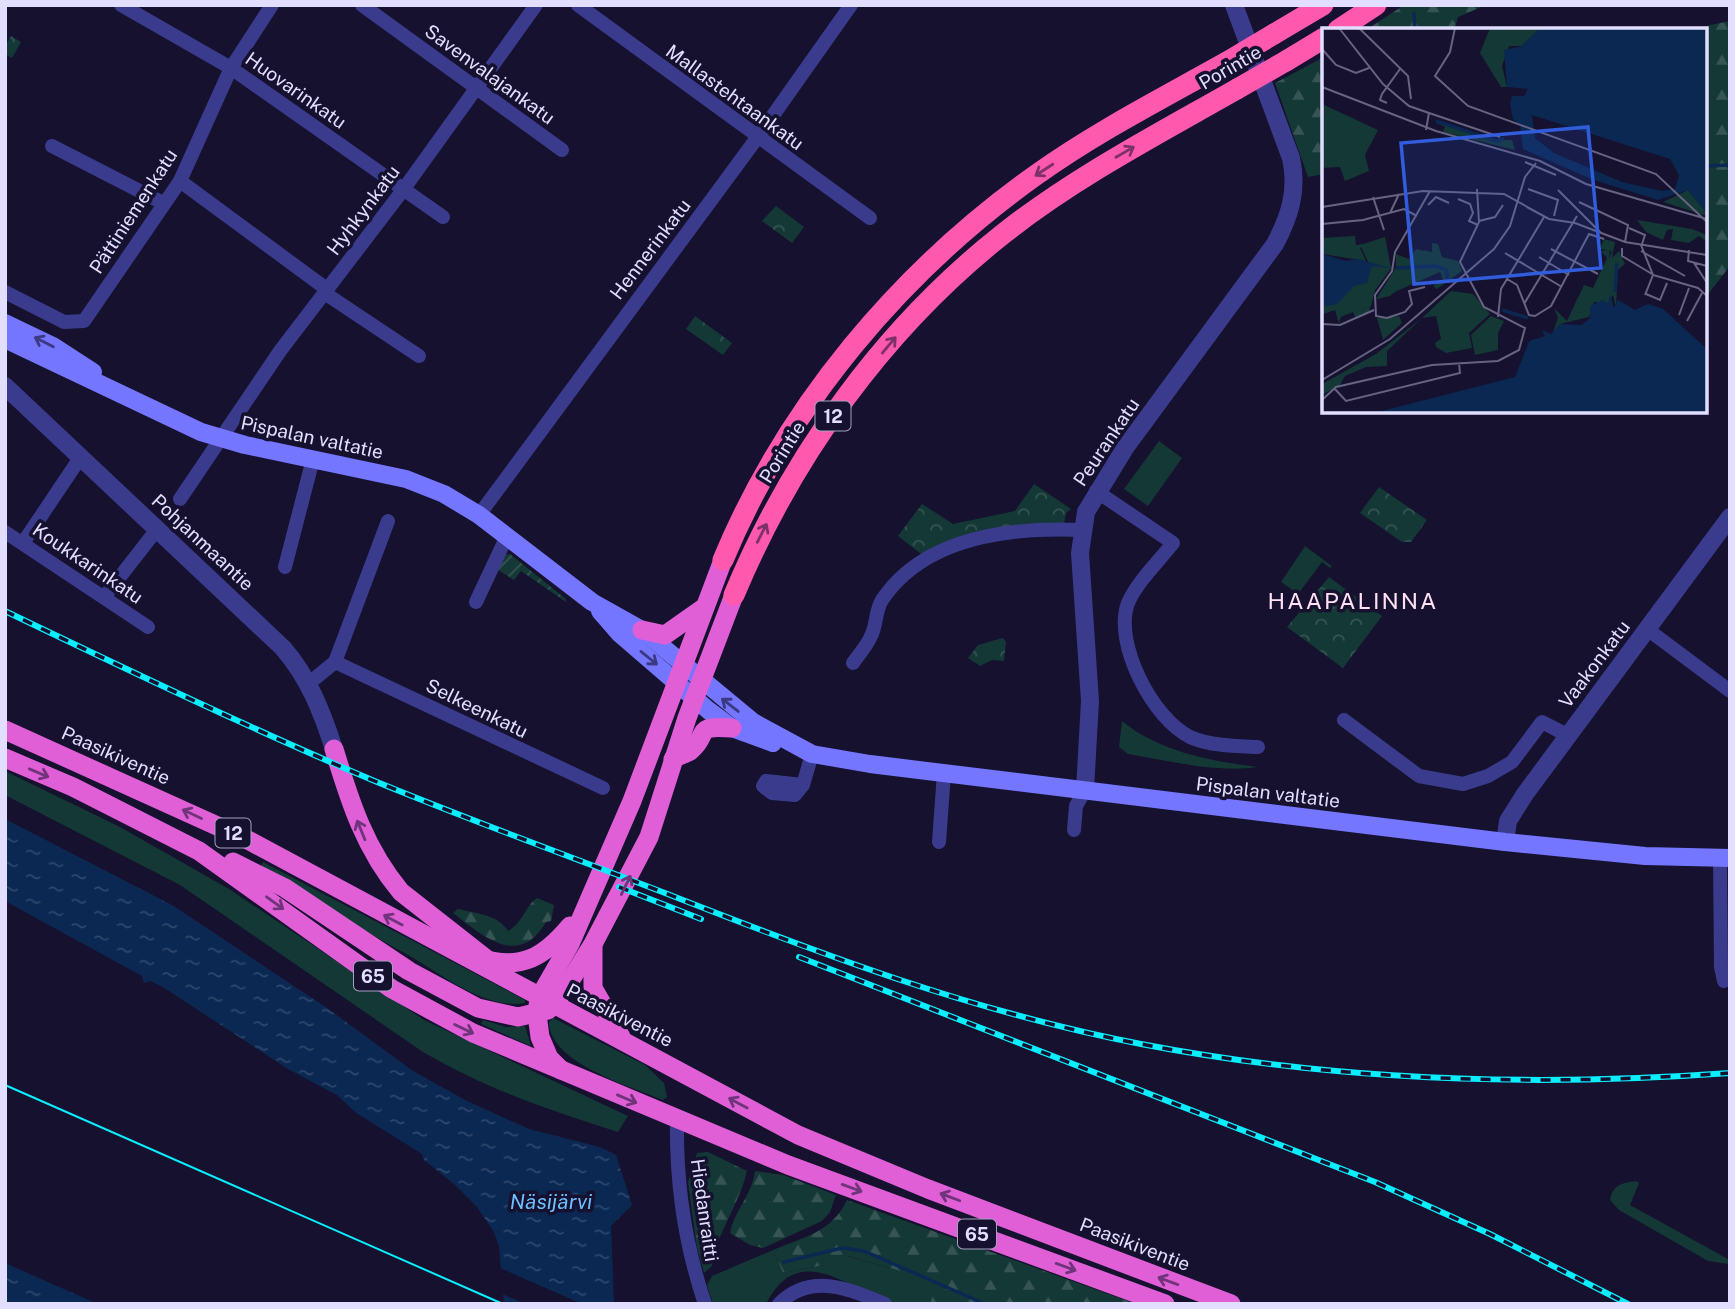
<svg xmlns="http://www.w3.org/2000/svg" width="1735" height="1309" font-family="'Public Sans',sans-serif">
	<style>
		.grass { fill: #143836 }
		.forest { fill: url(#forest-firs) }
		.park { fill: url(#park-crowns) }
		.garden { fill: url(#garden-furrows) }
		.water { fill: url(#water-ripples) }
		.pier { fill: #15112e }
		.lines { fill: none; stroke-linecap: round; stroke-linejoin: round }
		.stream { stroke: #0b2853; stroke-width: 3.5 }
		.minor { stroke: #3b3b8e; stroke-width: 14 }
		.tertiary { stroke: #3b3b8e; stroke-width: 18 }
		.secondary { stroke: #7576ff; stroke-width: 18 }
		.trunk { stroke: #e05fd6; stroke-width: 19 }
		.motorway { stroke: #ff59ae; stroke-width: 21 }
		.tram { stroke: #0aeeff; stroke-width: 2 }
		.rail-casing { stroke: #0aeeff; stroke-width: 6 }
		.rail { stroke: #15112e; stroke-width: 3.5; stroke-dasharray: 10; stroke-linecap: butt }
		.motorway-bridge { stroke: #ff59ae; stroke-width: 21 }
		.oneway { stroke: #7e3168 }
		.oneway2 { stroke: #3b3982 }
		.oneway3 { stroke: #70347a }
		.labels { text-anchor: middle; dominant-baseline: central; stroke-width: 7; stroke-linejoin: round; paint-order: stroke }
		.shield { fill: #15112e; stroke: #a4a0c0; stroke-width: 2 }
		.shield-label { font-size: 18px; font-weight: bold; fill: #e1deff }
		.street-label { font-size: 19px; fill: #e1deff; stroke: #15112e }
		.water-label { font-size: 21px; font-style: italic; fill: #6cc0ff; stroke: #15112e }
		.quarter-label { font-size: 23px; letter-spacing: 2px; fill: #ffe0f5; stroke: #15112e }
		.inset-river { fill: none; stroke: #0b2853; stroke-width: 3.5 }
		.inset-road { fill: none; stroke: #676382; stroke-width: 2 }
		.view { fill: #315cdc; fill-opacity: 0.15; stroke: #315cdc; stroke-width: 3.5 }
		.inset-edge { fill: none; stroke: #e1deff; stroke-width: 3.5 }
	</style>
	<defs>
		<pattern id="forest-firs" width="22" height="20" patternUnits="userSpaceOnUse" patternTransform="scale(1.75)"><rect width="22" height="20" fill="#143836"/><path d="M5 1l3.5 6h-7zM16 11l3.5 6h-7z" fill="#365454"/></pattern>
		<pattern id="park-crowns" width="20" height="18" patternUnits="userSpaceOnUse" patternTransform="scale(1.75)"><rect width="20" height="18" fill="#143836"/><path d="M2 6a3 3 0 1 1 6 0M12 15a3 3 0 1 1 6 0" fill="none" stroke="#365454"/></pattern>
		<pattern id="garden-furrows" width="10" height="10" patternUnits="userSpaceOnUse" patternTransform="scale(1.75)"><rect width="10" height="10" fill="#143836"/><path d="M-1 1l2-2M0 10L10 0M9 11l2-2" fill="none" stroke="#365454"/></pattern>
		<pattern id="water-ripples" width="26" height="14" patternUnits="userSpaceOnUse" patternTransform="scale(1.75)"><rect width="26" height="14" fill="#0b2853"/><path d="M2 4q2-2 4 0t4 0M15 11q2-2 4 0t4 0" fill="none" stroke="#2e476d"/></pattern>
	</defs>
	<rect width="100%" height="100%" fill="#15112e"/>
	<g class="grass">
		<polygon points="1159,441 1182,458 1148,506 1124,489"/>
		<polygon points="1305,546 1332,566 1330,568 1322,562 1298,594 1281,582"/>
		<path d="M1122,721C1160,752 1211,761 1258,767C1215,773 1170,761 1128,754L1119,747Z"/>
		<path d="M5,771L120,827L229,889L424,1020L628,1116L618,1132C546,1109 489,1090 423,1052L180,885L5,795Z"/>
		<path d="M263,862L525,1000V1003C484,1010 442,974 408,955C358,928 310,897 261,866Z"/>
		<path d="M553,1018L645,1065L664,1083L667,1097L663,1100C632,1087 549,1063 549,1022Z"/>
		<polygon points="483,1020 506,1027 525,1026 531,1046 481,1024"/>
		<path d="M1636,1181L1639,1183L1630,1205L1728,1259L1729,1264L1708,1261L1619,1210L1610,1200C1613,1185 1621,1183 1636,1181Z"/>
		<polygon points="697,1248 716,1248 712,1266 704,1273"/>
		<path d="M773,1250L783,1273L825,1265L847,1256L897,1270L927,1286L932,1304C922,1304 910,1306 900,1304C853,1296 801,1235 766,1304H713L707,1285L712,1276Z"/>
	</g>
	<g class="forest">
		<polygon points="1404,5 1486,5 1458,17 1454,30 1366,30"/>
		<polygon points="1730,21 1730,266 1705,298 1705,30 1686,30"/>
		<polygon points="1324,57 1324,174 1308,177 1275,83"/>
		<path d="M537,898L554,905L551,921L546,922C519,969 483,936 453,913L458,909C475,913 499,915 508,931C523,923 525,906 537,898Z"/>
		<path d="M708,1152L747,1171C741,1198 725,1221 716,1248H697L688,1182L697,1153Z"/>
		<path d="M755,1171L783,1175L836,1195L830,1212L822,1221L763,1248L750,1245L730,1233C734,1211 752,1195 755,1171Z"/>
		<path d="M847,1200L1136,1304H932L926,1286L897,1270L848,1256L825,1265L783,1273L773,1250C804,1237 832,1232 847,1200Z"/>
	</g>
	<g class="park">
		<polygon points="11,36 21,42 12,58 5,54 5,46"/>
		<polygon points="776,206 804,227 792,243 762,221"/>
		<polygon points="695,316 732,343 723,355 686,329"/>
		<polygon points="1034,484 1071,509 1066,513 1064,524 925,557 898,536 922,504 953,524 1015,511"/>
		<polygon points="1379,487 1427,520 1411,542 1402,542 1360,513"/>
		<polygon points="1329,577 1382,616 1343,668 1287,627"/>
		<polygon points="1003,638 1006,642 1004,661 992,660 980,666 968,658 978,645"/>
	</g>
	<polygon class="garden" points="510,554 566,599 566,602 521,571 514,580 498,570 502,555"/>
	<g class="water">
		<polygon points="5,819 172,905 327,1008 413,1071 467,1101 529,1129 600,1147 616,1155 632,1205 611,1226 614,1304 504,1304 499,1246 494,1232 477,1207 454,1184 424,1160 422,1154 355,1112 337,1095 288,1069 163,987 150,981 144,983 142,976 5,901"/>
		<polygon points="5,1263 91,1301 98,1304 5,1304"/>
	</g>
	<polygon class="pier" points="498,1267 582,1304 526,1304 500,1293"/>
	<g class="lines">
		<g class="stream">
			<polyline points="1414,14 1415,30"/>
			<polyline points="1705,166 1730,165"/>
			<polyline points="784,1262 842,1248 864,1251 985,1304"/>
		</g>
		<g class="minor">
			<polyline points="121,5 231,68 443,217"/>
			<polyline points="362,5 562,150"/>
			<polyline points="578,5 870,218"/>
			<polyline points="52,146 163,203"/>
			<polyline points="180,181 328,290"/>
			<polyline points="5,292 64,322 84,321 180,181 231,68 272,5"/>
			<polyline points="326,294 419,356"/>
			<path d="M1096,491L1173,543C1159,561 1137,582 1128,603C1113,643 1153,719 1190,737C1210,746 1236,746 1258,747"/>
			<polyline points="180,499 280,351 403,190 536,5"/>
			<polyline points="479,515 757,138 851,5"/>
			<polyline points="388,521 335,662 603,788"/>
			<polyline points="5,532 148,627"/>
			<polyline points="23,543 80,458"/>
			<polyline points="285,567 313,459"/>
			<polyline points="105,596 158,528"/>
			<polyline points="476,602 507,536"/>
			<polyline points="1647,629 1730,691"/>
			<path d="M853,663C859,654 867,646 871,636C877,625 875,611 882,600C925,536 1012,527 1082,530"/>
			<polyline points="308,684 335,662"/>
			<polyline points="1344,720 1419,776 1463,784 1488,776 1512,762 1542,722 1567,735"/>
			<polyline points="803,785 766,781 763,786 772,793 795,795 803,785 812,754"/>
			<polyline points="1074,830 1076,806 1085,790"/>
			<polyline points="939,842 944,773"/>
			<polyline points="1720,858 1721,967 1724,981"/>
			<path d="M677,1120C676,1182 685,1245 705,1304"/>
			<path d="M779,1304C811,1272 850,1289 885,1304"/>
		</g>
		<g class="tertiary">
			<path d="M5,386L283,648C309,678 322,712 334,749"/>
			<path d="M1085,790L1090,701L1080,553L1086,512L1125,448L1275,244C1290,216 1298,190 1291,158L1234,5"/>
			<polyline points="1505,842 1508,821 1525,794 1730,517"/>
		</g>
		<g class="secondary">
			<polyline points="5,323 53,346 93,372"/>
			<polyline points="5,339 201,432 245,445 406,479 444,494 479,515 592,602 642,630 753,722 812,754 870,764 1505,842 1645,856 1730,858"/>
			<polyline points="600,611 620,634 708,710 732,728 773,743"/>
		</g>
		<g class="trunk">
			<polyline points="642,630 665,635 702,609"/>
			<polyline points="5,730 246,839 798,1135 928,1189 1231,1304"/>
			<path d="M334,749C350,802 365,849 401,892L494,965"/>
			<polyline points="5,758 73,787 199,851 392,989 473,1033 788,1165 1165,1304"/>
			<path d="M673,759C678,756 685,754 690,751C711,734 691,725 732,728"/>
			<polyline points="233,862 285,888 409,971 478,1008 518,1017 548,1010 565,989 593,944 649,837 687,718 734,595"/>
			<polyline points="593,945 593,988 621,1037"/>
			<path d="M482,959C522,970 544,957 570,926"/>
			<polyline points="561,1070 549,1058 540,1037 537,1014 539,998 570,944 632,801 723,560"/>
		</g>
		<g class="motorway">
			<polyline points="1338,30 1376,5"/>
			<polyline points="1274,34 1323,5"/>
			<polyline points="1286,61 1324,38"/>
			<path d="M723,560C787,406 901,271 1036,175C1096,132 1163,98 1227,62"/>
			<path d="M734,595C792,456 884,328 1003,234C1075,177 1158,134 1237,89"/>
		</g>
		<polyline class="tram" points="5,1085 503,1304"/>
		<defs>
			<g id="rail">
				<path d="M5,611C128,670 251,729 377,782C472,821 569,856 665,893C823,955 974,1012 1141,1044C1335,1081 1533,1087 1730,1073"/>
				<polyline points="619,887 701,919"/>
				<polyline points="799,957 1375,1182 1490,1234 1628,1304"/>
			</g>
		</defs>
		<use href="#rail" class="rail-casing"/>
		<use href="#rail" class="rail"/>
		<g class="motorway-bridge">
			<polyline points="1227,62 1274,34"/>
			<polyline points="1237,89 1286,61"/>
		</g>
	</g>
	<defs><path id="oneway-shaft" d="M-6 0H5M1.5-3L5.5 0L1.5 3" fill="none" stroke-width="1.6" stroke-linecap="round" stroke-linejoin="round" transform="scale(1.75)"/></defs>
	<g class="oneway">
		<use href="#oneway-shaft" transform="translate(1125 152) rotate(-30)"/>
		<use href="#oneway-shaft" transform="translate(1044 170) rotate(147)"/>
		<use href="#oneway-shaft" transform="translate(889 345) rotate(-50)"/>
		<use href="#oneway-shaft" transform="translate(762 533) rotate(-63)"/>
	</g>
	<g class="oneway2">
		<use href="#oneway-shaft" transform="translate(44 342) rotate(-153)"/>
		<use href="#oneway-shaft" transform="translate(649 658) rotate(39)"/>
		<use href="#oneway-shaft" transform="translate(730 705) rotate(-142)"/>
	</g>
	<g class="oneway3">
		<use href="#oneway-shaft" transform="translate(39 773) rotate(23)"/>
		<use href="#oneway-shaft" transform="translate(192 814) rotate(-155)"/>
		<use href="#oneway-shaft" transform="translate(361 830) rotate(-112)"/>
		<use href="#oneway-shaft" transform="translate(626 885) rotate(-64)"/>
		<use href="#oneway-shaft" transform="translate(275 903) rotate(36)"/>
		<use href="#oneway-shaft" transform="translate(393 920) rotate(-152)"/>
		<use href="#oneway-shaft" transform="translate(464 1029) rotate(26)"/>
		<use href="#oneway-shaft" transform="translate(627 1099) rotate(23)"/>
		<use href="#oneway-shaft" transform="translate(738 1103) rotate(-152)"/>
		<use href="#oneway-shaft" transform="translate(852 1188) rotate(20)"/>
		<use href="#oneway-shaft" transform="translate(950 1197) rotate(-159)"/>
		<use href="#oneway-shaft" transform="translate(1066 1267) rotate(20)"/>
		<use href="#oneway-shaft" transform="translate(1168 1281) rotate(-160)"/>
	</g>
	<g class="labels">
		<g class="shield">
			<rect x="815.5" y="401.5" width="35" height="29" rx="5"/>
			<rect x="215.5" y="818.5" width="35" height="29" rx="5"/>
			<rect x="354" y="961.5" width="38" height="29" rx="5"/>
			<rect x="958" y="1219.5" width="38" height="29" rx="5"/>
		</g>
		<g class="shield-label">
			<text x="833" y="416">12</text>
			<text x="233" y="833">12</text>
			<text x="373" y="976">65</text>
			<text x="977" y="1234">65</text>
		</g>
		<g class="street-label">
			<text transform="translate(1230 67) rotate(-30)">Porintie</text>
			<text transform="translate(490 74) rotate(36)">Savenvalajankatu</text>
			<text transform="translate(296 90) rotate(35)">Huovarinkatu</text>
			<text transform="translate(735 97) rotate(36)">Mallastehtaankatu</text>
			<text transform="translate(363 210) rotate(-53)">Hyhkynkatu</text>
			<text transform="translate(133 211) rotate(-57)">Pättiniemenkatu</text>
			<text transform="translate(650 249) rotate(-53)">Hennerinkatu</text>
			<text transform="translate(312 437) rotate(12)">Pispalan valtatie</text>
			<text transform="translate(1106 442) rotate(-56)">Peurankatu</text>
			<text transform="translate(782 452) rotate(-58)">Porintie</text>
			<text transform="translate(203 542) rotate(43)">Pohjanmaantie</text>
			<text transform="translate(88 563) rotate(34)">Koukkarinkatu</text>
			<text transform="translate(1594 664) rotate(-53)">Vaakonkatu</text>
			<text transform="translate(477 708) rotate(26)">Selkeenkatu</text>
			<text transform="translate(116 755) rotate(24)">Paasikiventie</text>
			<text transform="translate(1268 792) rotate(7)">Pispalan valtatie</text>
			<text transform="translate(620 1015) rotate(27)">Paasikiventie</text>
			<text transform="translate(705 1210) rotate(82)">Hiedanraitti</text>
			<text transform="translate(1135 1244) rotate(21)">Paasikiventie</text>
		</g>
		<g class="water-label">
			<text x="551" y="1201">Näsijärvi</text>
		</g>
		<g class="quarter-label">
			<text x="1353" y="600">HAAPALINNA</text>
		</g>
	</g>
	<g transform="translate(1322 28)">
		<rect width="385" height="385" fill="#15112e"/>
		<path d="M288,222L285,253L258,285L250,282L262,257L271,260L285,230L279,223ZM129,263L151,266L168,286L147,305L119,311L114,288L100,290ZM169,288L182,293L176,305V322L153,327L149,307Z" fill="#143836"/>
		<path d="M0,76L56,102L43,127L47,143L23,153L18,139L0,140ZM120,94L170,112H190L193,122L121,104L123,99L114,95ZM315,192L370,201L385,207V214L377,208L367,215L349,212L351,201L345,202L341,212L324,204ZM63,209L69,240L53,262L47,284L34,291L31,284L19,289L17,296L13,282L0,286V279L49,240L38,217ZM282,211L293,214L290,230L297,223L303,236L296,242L294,280L291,267L285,276L272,274L267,289L238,296L231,304L236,290L232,280L245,293L250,282L258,285L268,264L285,253L283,242L290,223L278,221ZM110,215L116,216L120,229L136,233L140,243L115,261L111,258L121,252L118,244L57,271L74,239V226L87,231L94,221L110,224ZM77,288L80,295L61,312L55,290ZM100,290L65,323V338L44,339L23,348L18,357L0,367V356L54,326ZM147,305L150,320L124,325L114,319L113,315L124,307Z" fill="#143836"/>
		<path d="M168,0H218L200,18H187L180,38L185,59H179L158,25ZM366,162L385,185V188L341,174ZM33,208L34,217L42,216L38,220L44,233L0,226V210ZM62,240H69L53,262L49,278L41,281L42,286L34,291L29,277L0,286V269ZM72,243L80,258L68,268L54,271Z" fill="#143836"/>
		<path d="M218,0H385V185L366,162L336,172L269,151L201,121L198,97L191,91L188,76L190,68H202L206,61L185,59L182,22L200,18ZM210,87L348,131L357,147L353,161L340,163L300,154L232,125L213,110ZM0,226L24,233L36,231L69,240L50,238L45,255L32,258L15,276L0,279ZM288,266L292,280L296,272L313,282L326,276L341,281L385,321V385H52L193,349L207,313L223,308L220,302L229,306L238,296L260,297L268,290V278L281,272L286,276Z" fill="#0b2853" fill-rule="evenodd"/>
		<path class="inset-river" d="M114,93L174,113L182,111M74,240L114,238L124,242L126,252M293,264L295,235M180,282L206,290"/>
		<path class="inset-road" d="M17,0L61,56L87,78L107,85L104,102M37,0L86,48L89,71M133,0L128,24L113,48L146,78L334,146L385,194M0,21L14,37L34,45L47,40M0,59L114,103L218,133L264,156L385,191M65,75L58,72L60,66L78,41M107,85L178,109M203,134L234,147M206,161L236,172L232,188M236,162L279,205M51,169L62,202M136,171L148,176L151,185L147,193L156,197M257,174L306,197L303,214M106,177L114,169L127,175M0,179L101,163L182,166L209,181M205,179L227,191L253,195L303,214L385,227M68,185L77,166M157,193L173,189L181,177M0,196L41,192L82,181L95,188M307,200L323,207L320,216M319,217L331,247L376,260L385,268M300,220V228L330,246M229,221L276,246M367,222L366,233L385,238M319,223L363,248M183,225L240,259M217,229L247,247M372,235L385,255M185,251L195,257L207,287L213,288L229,278L267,206L282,211M103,259L87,263L90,276L83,284L65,290L54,288L53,267L70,243L73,224L108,163M324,266L338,272L345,255M323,267L331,247M202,276L255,188M357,287L367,260M176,289L179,261L222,189M365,293L380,265M0,296L18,297L52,282M0,352L68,311L172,221L188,198L203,149L214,135M12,360L24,373L138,345L137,335M0,372L14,359L110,337L176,333L197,322L203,300L162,279L138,234L157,194L155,161"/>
		<path class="view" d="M266,99L279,240L92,256L79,115Z"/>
		<rect width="385" height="385" class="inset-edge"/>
	</g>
	<rect width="1735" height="1309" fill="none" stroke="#e1deff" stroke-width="14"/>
</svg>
